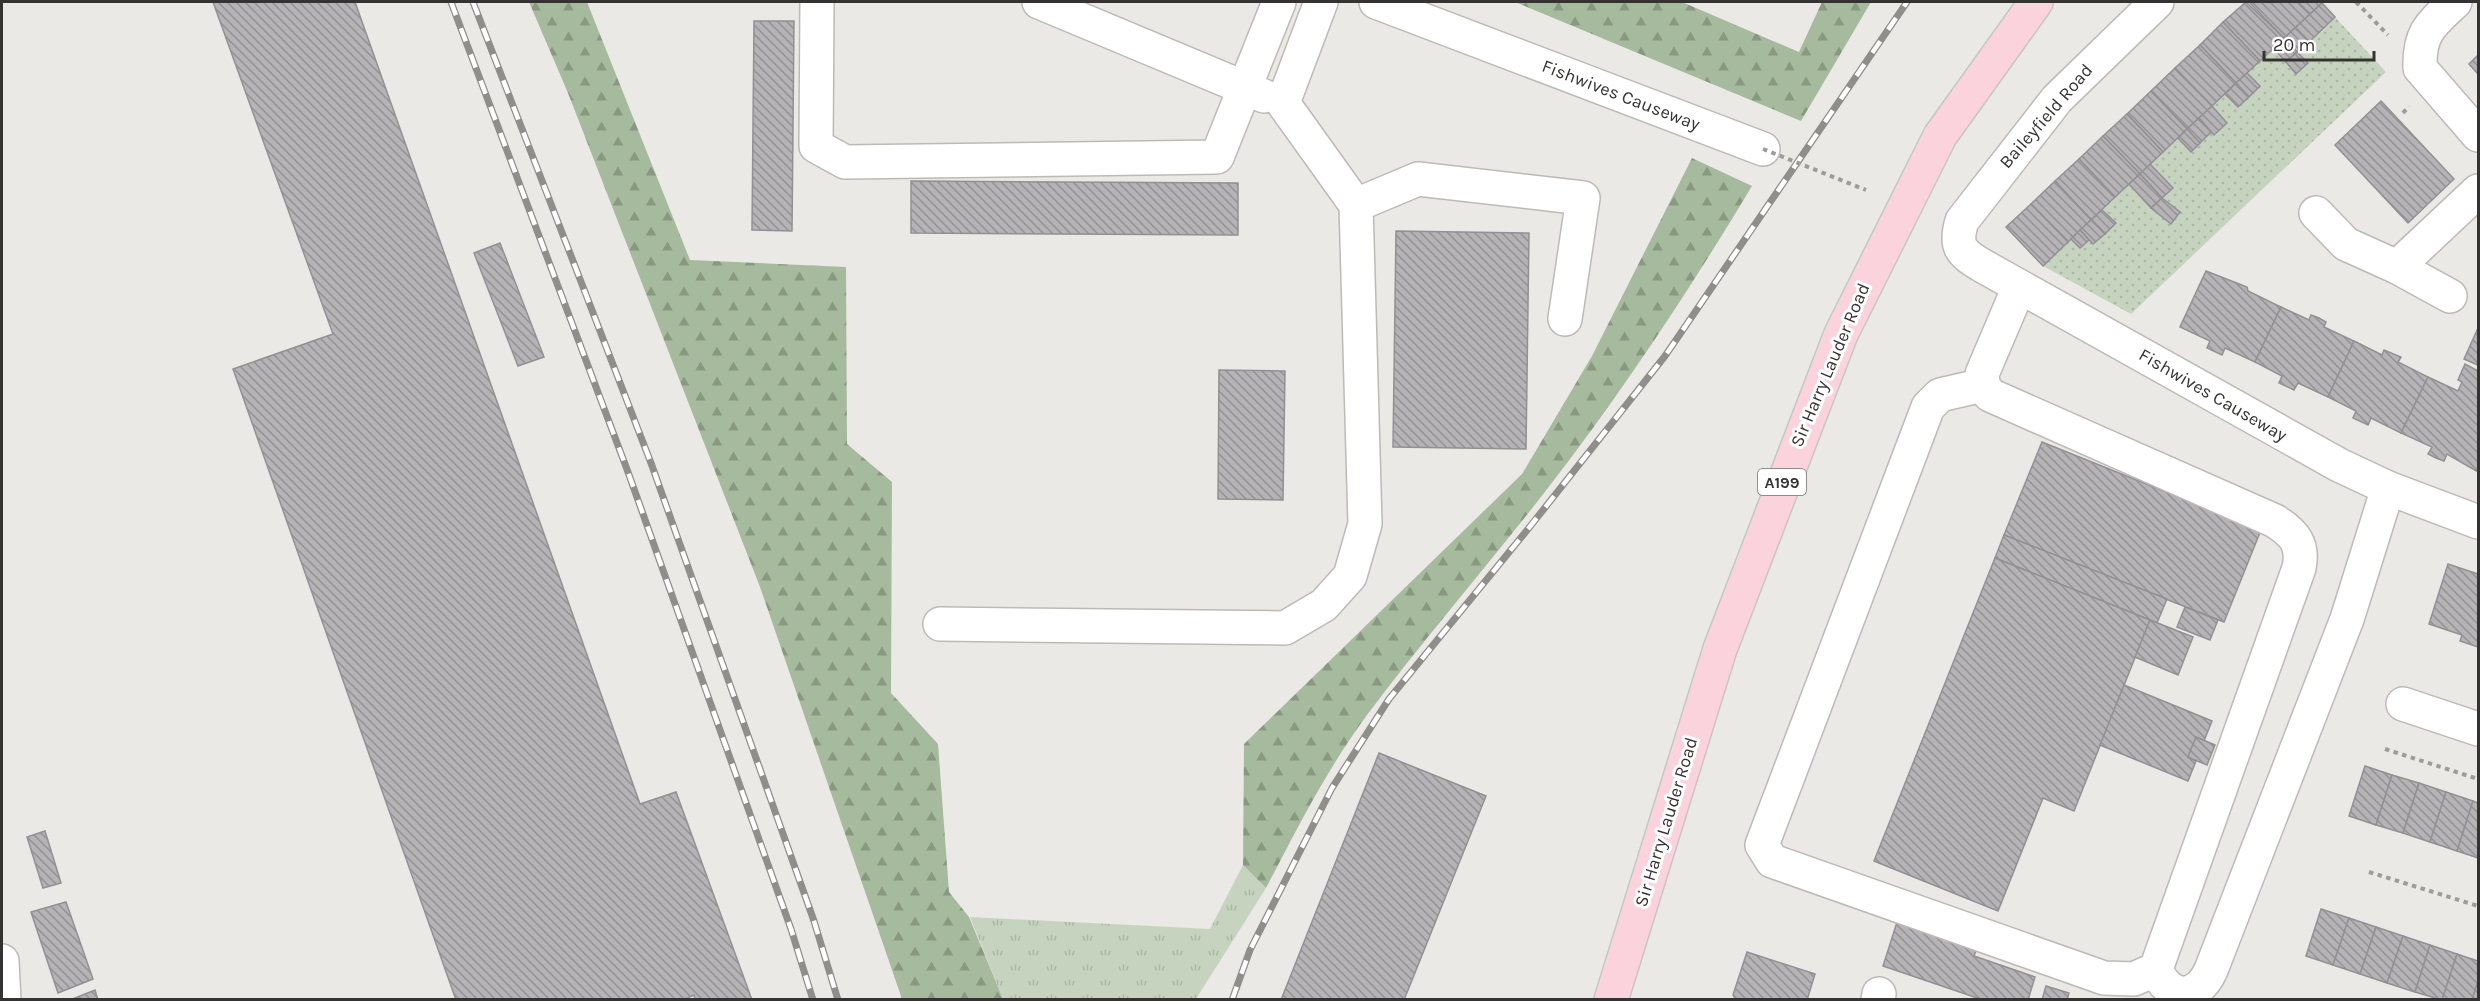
<svg xmlns="http://www.w3.org/2000/svg" width="2480" height="1001" font-family="Karla,sans-serif">
	<style>
		.grass { fill: url(#grass-tufts) }
		.forest { fill: url(#forest-firs) }
		.garden { fill: url(#garden-dots) }
		.building { fill: url(#building-back-hatch); stroke: #929093; stroke-width: 1.5 }
		.lines { fill: none; stroke-linecap: round; stroke-linejoin: round }
		.minor-casing { stroke: #bdbab6; stroke-width: 36 }
		.major-casing { stroke: #c6c6c5; stroke-width: 36 }
		.path { stroke: #9e9c99; stroke-width: 4; stroke-dasharray: 4.5 4.5; stroke-linecap: butt }
		.minor { stroke: #fff; stroke-width: 33 }
		.major { stroke: #fbd3dd; stroke-width: 33 }
		.rail-casing { stroke: #8f8e8b; stroke-width: 7 }
		.rail { stroke: #fff; stroke-width: 4.5; stroke-dasharray: 14; stroke-linecap: butt }
		.path-bridge { stroke: #9e9c99; stroke-width: 4; stroke-dasharray: 4.5 4.5; stroke-linecap: butt }
		.labels { text-anchor: middle; dominant-baseline: central; stroke-width: 6; stroke-linejoin: round; paint-order: stroke }
		.shield { fill: #fff; stroke: #71706f; stroke-width: 1.5 }
		.shield-label { font-size: 16px; font-weight: bold; fill: #343331 }
		.street-label { font-size: 18px; fill: #343331; stroke: #fff }
	</style>
	<defs>
		<pattern id="grass-tufts" width="24" height="20" patternUnits="userSpaceOnUse" patternTransform="scale(1.5)"><rect width="24" height="20" fill="#c6d4bf"/><path d="M3 7l-1-3M5 7V3M7 7l1-3M15 17l-1-3M17 17v-4M19 17l1-3" fill="none" stroke="#abb6a5"/></pattern>
		<pattern id="forest-firs" width="22" height="20" patternUnits="userSpaceOnUse" patternTransform="scale(1.5)"><rect width="22" height="20" fill="#a6ba9d"/><path d="M5 1l3.5 6h-7zM16 11l3.5 6h-7z" fill="#889881"/></pattern>
		<pattern id="garden-dots" width="8" height="8" patternUnits="userSpaceOnUse" patternTransform="scale(1.5)"><rect width="8" height="8" fill="#c6d4bf"/><path d="M2 2h.1M6 6h.1" fill="none" stroke="#abb6a5" stroke-width="1.8" stroke-linecap="round"/></pattern>
		<pattern id="building-back-hatch" width="6" height="6" patternUnits="userSpaceOnUse" patternTransform="scale(1.5)"><rect width="6" height="6" fill="#b6b3b7"/><path d="M-1 5l2 2M0 0l6 6M5-1l2 2" fill="none" stroke="#959295"/></pattern>
	</defs>
	<rect width="100%" height="100%" fill="#ebe9e5"/>
	<polygon class="grass" points="1243,865 1266,888 1196,999 1003,999 970,917 1210,929"/>
	<g class="forest">
		<polygon points="529,2 587,2 690,260 846,267 847,444 892,482 891,693 938,744 949,892 969,917 1003,999 902,999 760,587 568,93"/>
		<polygon points="1515,2 1682,2 1799,52 1822,2 1871,2 1801,121"/>
		<path d="M1692,158L1752,186C1690,289 1625,388 1551,484C1491,562 1426,636 1367,715C1327,769 1297,829 1266,888L1243,865L1244,744L1522,474L1592,356Z"/>
	</g>
	<polygon class="garden" points="2335,17 2386,72 2131,314 2043,266 2071,239 2080,248 2089,240 2094,244 2115,223 2102,210 2129,184 2151,208 2180,212 2162,198 2173,188 2150,164 2178,138 2191,151 2211,132 2215,135 2227,123 2212,106 2225,94 2239,107 2260,86 2247,73 2273,48 2296,73 2297,52"/>
	<g class="building">
		<polygon points="213,2 355,2 640,804 676,792 752,1000 695,1000 694,995 683,1000 456,1000 233,369 333,334"/>
		<polygon points="2246,2 2284,38 2260,61 2223,22"/>
		<polygon points="2249,2 2298,2 2310,14 2284,38"/>
		<polygon points="2298,2 2321,2 2322,3 2310,14"/>
		<polygon points="2322,3 2335,17 2309,42 2295,28"/>
		<polygon points="754,21 794,21 792,231 752,230"/>
		<polygon points="2223,22 2260,61 2236,83 2200,45"/>
		<polygon points="2295,28 2309,42 2297,52 2284,38"/>
		<polygon points="2284,38 2297,52 2286,62 2273,48"/>
		<polygon points="2200,45 2236,83 2212,106 2175,68"/>
		<polygon points="2297,52 2308,63 2296,74 2286,62"/>
		<polygon points="2478,55 2478,74 2469,64"/>
		<polygon points="2175,68 2212,106 2187,129 2151,91"/>
		<polygon points="2247,73 2260,86 2249,97 2236,83"/>
		<polygon points="2236,83 2249,97 2238,107 2225,94"/>
		<polygon points="2151,91 2187,129 2163,152 2127,114"/>
		<polygon points="2381,101 2454,179 2408,223 2335,145"/>
		<polygon points="2212,106 2227,123 2214,135 2199,118"/>
		<polygon points="2127,114 2163,152 2140,174 2103,136"/>
		<polygon points="2199,118 2211,132 2200,143 2187,129"/>
		<polygon points="2187,129 2200,143 2191,152 2178,138"/>
		<polygon points="2103,136 2140,174 2115,197 2079,159"/>
		<polygon points="2079,159 2115,197 2091,220 2055,181"/>
		<polygon points="2150,164 2173,188 2162,198 2140,174"/>
		<polygon points="2140,174 2162,198 2151,208 2129,184"/>
		<polygon points="911,181 1238,183 1238,235 911,233"/>
		<polygon points="2055,181 2091,220 2068,242 2031,204"/>
		<polygon points="2162,198 2180,212 2171,224 2151,208"/>
		<polygon points="2031,204 2068,242 2043,266 2006,227"/>
		<polygon points="2102,210 2116,223 2105,234 2091,220"/>
		<polygon points="2091,220 2105,234 2093,244 2080,230"/>
		<polygon points="2080,230 2089,240 2080,248 2071,239"/>
		<polygon points="1396,231 1529,233 1526,449 1393,447"/>
		<polygon points="500,243 544,357 518,366 474,253"/>
		<polygon points="2206,271 2247,287 2248,291 2281,307 2255,362 2225,348 2222,355 2207,348 2210,341 2180,327"/>
		<polygon points="2281,307 2309,320 2311,315 2319,318 2326,322 2324,327 2354,341 2328,397 2298,383 2294,390 2279,383 2282,376 2255,362"/>
		<polygon points="2478,328 2478,365 2464,359"/>
		<polygon points="2354,341 2382,355 2384,350 2401,357 2398,362 2428,377 2401,433 2371,418 2368,425 2353,418 2356,411 2328,397"/>
		<polygon points="2465,364 2478,371 2478,472 2447,454 2444,461 2436,458 2428,454 2432,447 2401,433 2428,377 2458,391 2462,382 2458,380"/>
		<polygon points="1219,370 1285,371 1283,500 1218,499"/>
		<polygon points="2042,442 2261,530 2224,622 2004,535"/>
		<polygon points="2004,535 2167,599 2157,623 1995,558"/>
		<polygon points="1995,558 2150,620 2074,811 2043,798 1998,911 1874,861"/>
		<polygon points="2448,564 2478,574 2478,647 2460,641 2462,635 2429,624"/>
		<polygon points="2185,607 2218,620 2210,640 2177,627"/>
		<polygon points="2150,620 2193,637 2178,675 2135,657"/>
		<polygon points="2124,685 2212,721 2204,741 2196,737 2188,757 2196,761 2188,781 2100,745"/>
		<polygon points="2196,737 2215,745 2207,765 2188,757"/>
		<polygon points="1379,753 1486,796 1404,1000 1281,1000"/>
		<polygon points="2365,766 2392,775 2376,825 2349,816"/>
		<polygon points="2392,775 2419,783 2403,833 2376,825"/>
		<polygon points="2419,783 2446,792 2430,842 2403,833"/>
		<polygon points="2446,792 2473,801 2457,851 2430,842"/>
		<polygon points="2473,801 2478,803 2478,858 2457,851"/>
		<polygon points="45,831 61,883 43,888 27,837"/>
		<polygon points="66,902 93,979 58,993 31,912"/>
		<polygon points="2321,909 2349,918 2333,965 2306,956"/>
		<polygon points="1899,916 1979,942 1974,956 2035,977 2028,1000 1983,1000 1883,966"/>
		<polygon points="2349,918 2376,927 2360,974 2333,965"/>
		<polygon points="2376,927 2403,936 2387,983 2360,974"/>
		<polygon points="2403,936 2430,945 2415,992 2387,983"/>
		<polygon points="2430,945 2457,954 2442,1000 2415,992"/>
		<polygon points="1747,952 1815,974 1807,1000 1736,1000 1733,995"/>
		<polygon points="2457,954 2478,961 2478,981 2472,1000 2442,1000"/>
		<polygon points="2478,981 2478,1000 2472,1000"/>
		<polygon points="2046,986 2069,993 2067,1000 2042,1000"/>
		<polygon points="95,990 98,1000 70,1000"/>
	</g>
	<g class="lines">
		<defs>
			<g id="minor">
				<polyline points="817,2 816,146 845,162 1217,157 1279,2"/>
				<polyline points="1039,2 1264,96"/>
				<polyline points="1376,2 1763,149"/>
				<path d="M2157,2L2057,99L1962,221C1954,247 1961,253 1983,266L2339,465L2388,488L2478,522"/>
				<path d="M2455,2C2430,25 2419,33 2420,68L2478,135"/>
				<polyline points="1356,205 1418,179 1583,198 1565,319"/>
				<polyline points="2316,213 2346,244 2397,267 2478,191"/>
				<polyline points="2397,267 2450,296"/>
				<path d="M2019,287L1982,374L1983,385L1990,395L2275,521C2294,533 2304,544 2299,568L2156,969C2169,1001 2197,1001 2211,970L2347,619L2388,488"/>
				<polyline points="1983,385 1940,395 1928,407 1762,845 1772,861 2104,978 2134,979 2156,969"/>
				<polyline points="940,624 1285,628 1324,605 1350,576 1365,524 1356,205 1283,103 1321,2"/>
				<polyline points="2403,704 2478,729"/>
				<polyline points="2,961 4,1000"/>
				<polyline points="1878,1000 1879,994"/>
			</g>
			<polyline id="major" points="1611,1000 1720,649 1841,334 1940,136 2036,2"/>
		</defs>
		<use href="#minor" class="minor-casing"/>
		<use href="#major" class="major-casing"/>
		<g class="path">
			<polyline points="2356,2 2388,35"/>
			<polyline points="2403,113 2409,106"/>
			<polyline points="2385,749 2478,779"/>
			<polyline points="2369,872 2478,906"/>
		</g>
		<use href="#minor" class="minor"/>
		<use href="#major" class="major"/>
		<defs>
			<g id="rail">
				<polyline points="451,2 628,472 791,929 813,1000"/>
				<polyline points="473,2 651,463 814,921 838,1000"/>
				<polyline points="1232,1000 1250,950 1332,788 1389,699 1528,529 1665,356 1907,2"/>
			</g>
		</defs>
		<use href="#rail" class="rail-casing"/>
		<use href="#rail" class="rail"/>
		<polyline class="path-bridge" points="1763,149 1866,190"/>
	</g>
	<g class="labels">
		<rect class="shield" x="1758" y="469" width="48" height="26" rx="4.5"/>
		<g class="shield-label">
			<text x="1782" y="482">A199</text>
		</g>
		<g class="street-label">
			<text transform="translate(1621 95) rotate(21)">Fishwives Causeway</text>
			<text transform="translate(2046 116) rotate(-49)">Baileyfield Road</text>
			<text transform="translate(1830 365) rotate(-67)">Sir Harry Lauder Road</text>
			<text transform="translate(2213 395) rotate(30)">Fishwives Causeway</text>
			<text transform="translate(1666 822) rotate(-73)">Sir Harry Lauder Road</text>
		</g>
	</g>
	<rect width="2480" height="1001" fill="none" stroke="#343331" stroke-width="6"/>
	<path d="M2264 51v9h110v-9" fill="none" stroke="#343331" stroke-width="3"/>
	<text x="2273" y="51" font-size="18" fill="#343331" stroke="#ffffff" stroke-width="4.5" paint-order="stroke">20 m</text>
</svg>
